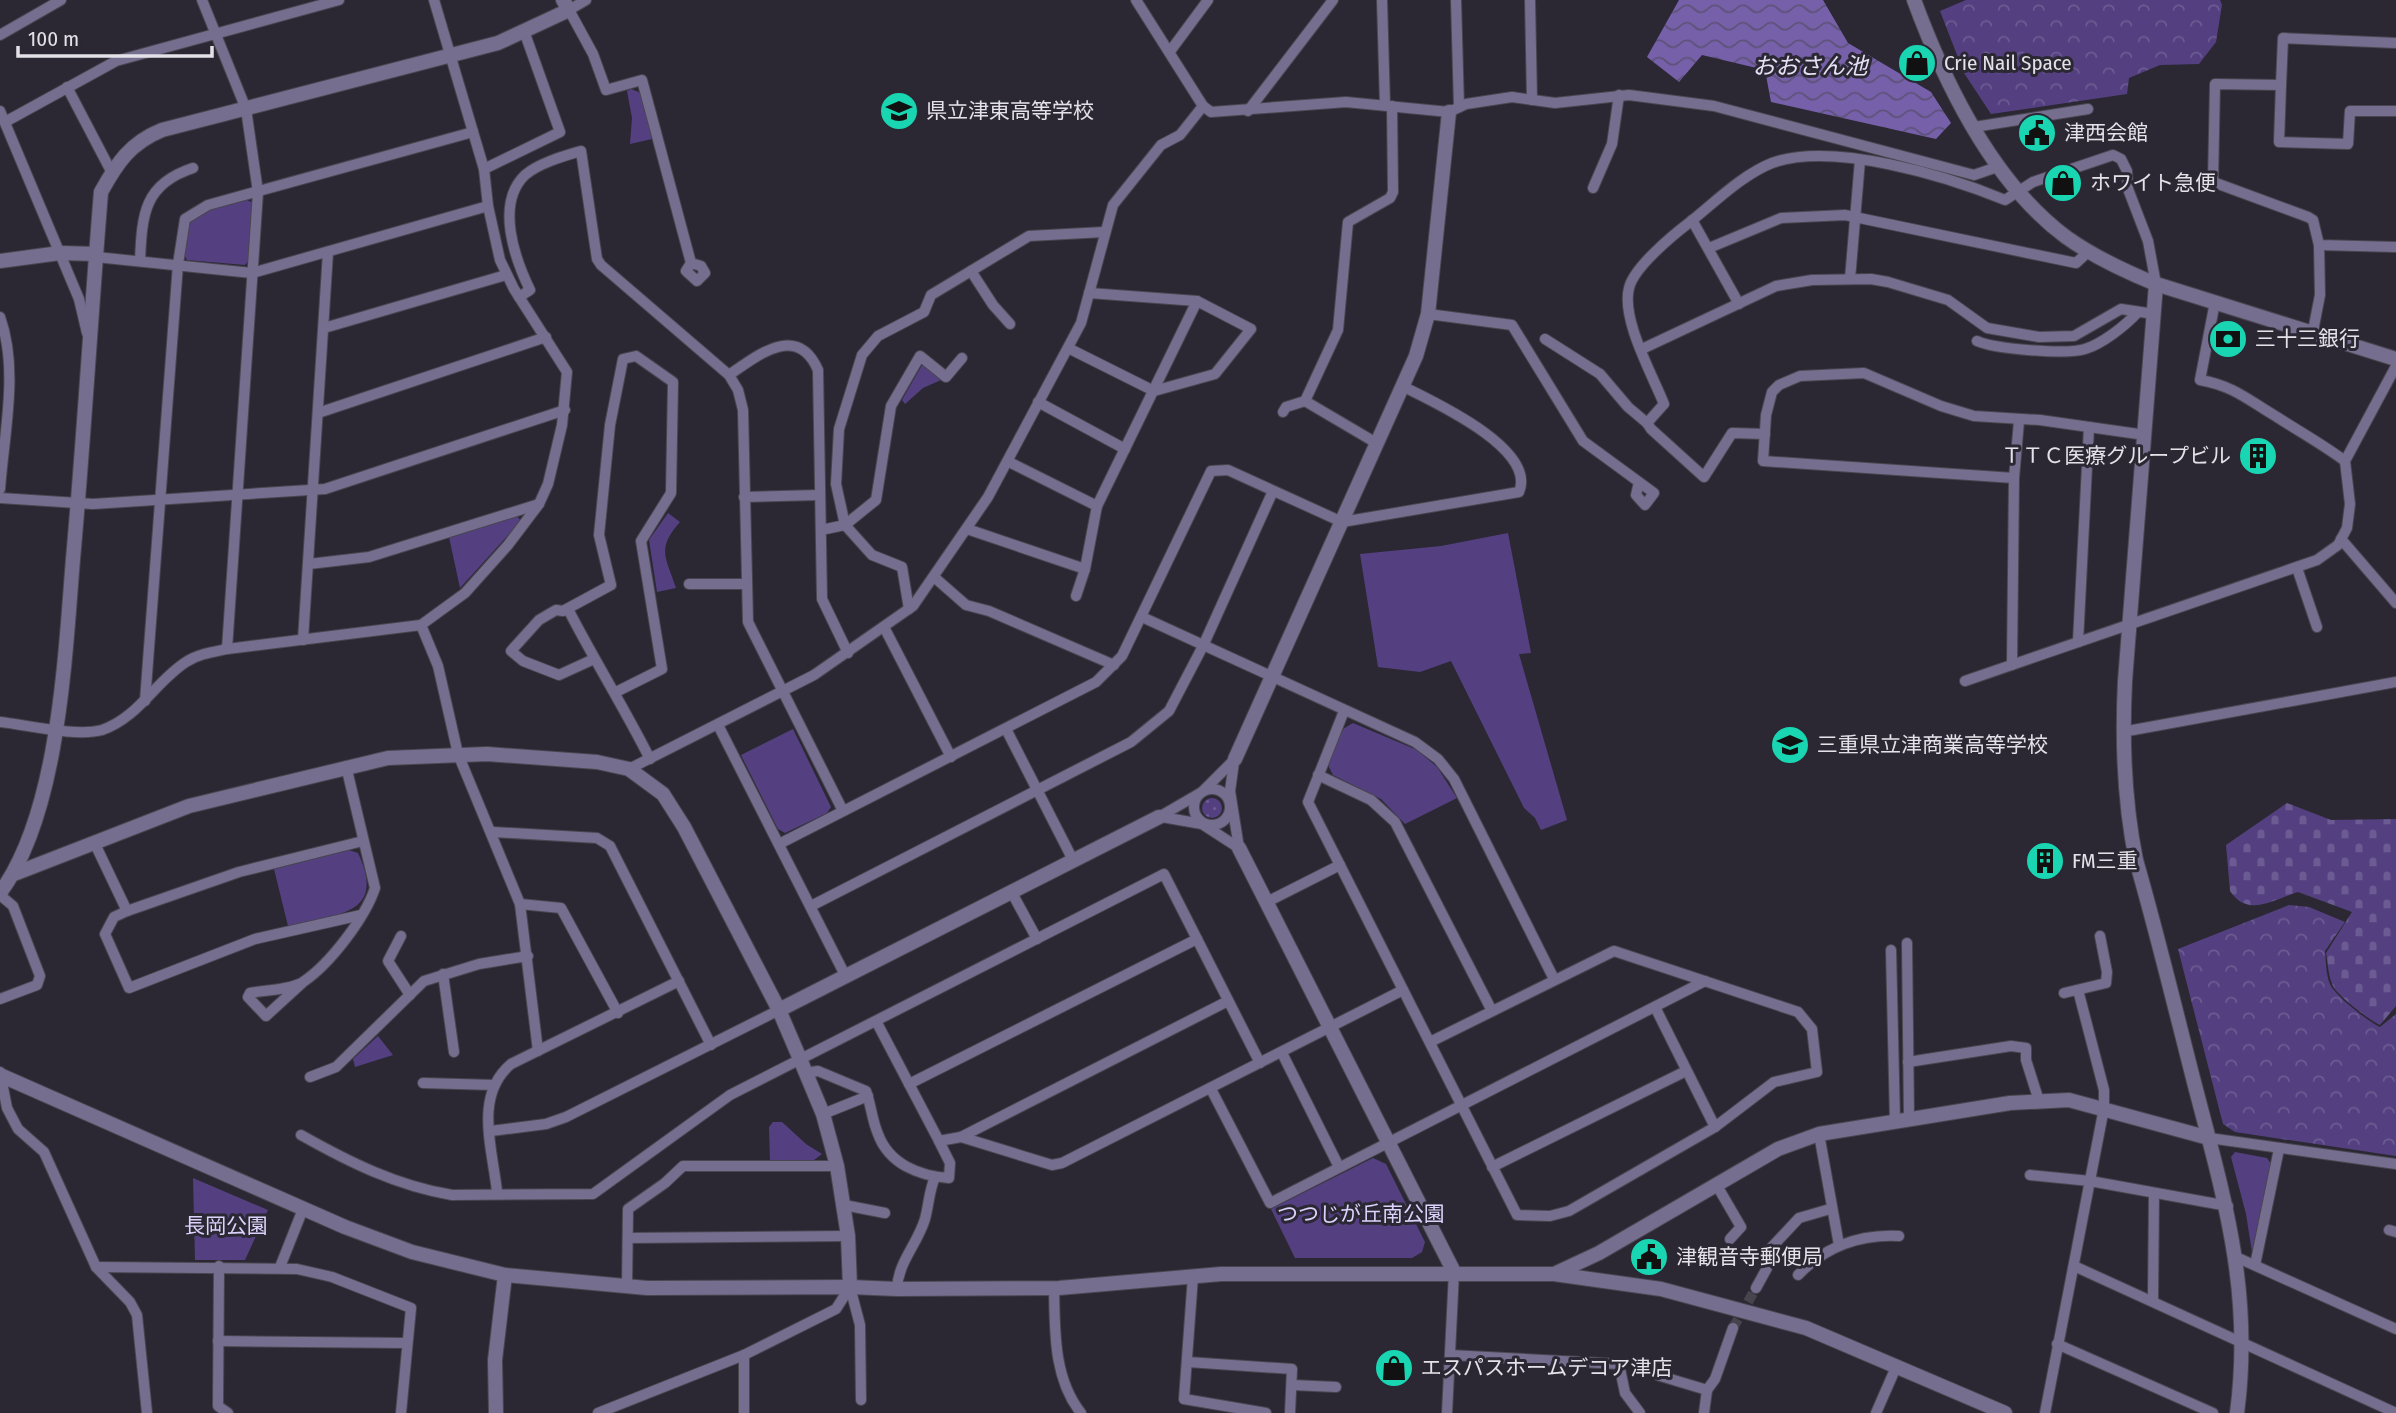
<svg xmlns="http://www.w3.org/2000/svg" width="2396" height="1413" font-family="'Fira Sans Condensed','Noto Sans JP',sans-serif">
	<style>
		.green { fill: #544080 }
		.forest { fill: url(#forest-crowns) }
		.cemetery { fill: url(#cemetery-stones) }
		.garden { fill: url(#garden-dots) }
		.water { fill: url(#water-waves) }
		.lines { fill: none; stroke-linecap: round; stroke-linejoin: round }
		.minor-tunnel { stroke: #47444e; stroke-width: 10; stroke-dasharray: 10 5; stroke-linecap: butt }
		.minor-casing { stroke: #494650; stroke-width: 12 }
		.tertiary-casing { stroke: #494650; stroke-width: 16 }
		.minor { stroke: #766e8f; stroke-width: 10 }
		.tertiary { stroke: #766e8f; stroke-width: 14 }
		.labels { text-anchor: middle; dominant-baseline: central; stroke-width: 6; stroke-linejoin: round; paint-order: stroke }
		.poi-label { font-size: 21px; fill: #e4e2e9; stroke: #2b2833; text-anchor: start }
		.park-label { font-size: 21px; fill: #dcd2fc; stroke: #2b2833 }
		.water-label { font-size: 23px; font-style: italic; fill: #e5e0f5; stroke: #2b2833 }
	</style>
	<defs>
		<pattern id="forest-crowns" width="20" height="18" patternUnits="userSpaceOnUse" patternTransform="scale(1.75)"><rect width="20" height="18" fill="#544080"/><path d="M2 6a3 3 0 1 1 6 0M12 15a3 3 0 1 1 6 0" fill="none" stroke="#6c5b92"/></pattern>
		<pattern id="cemetery-stones" width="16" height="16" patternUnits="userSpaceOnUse" patternTransform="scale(1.75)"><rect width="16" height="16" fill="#544080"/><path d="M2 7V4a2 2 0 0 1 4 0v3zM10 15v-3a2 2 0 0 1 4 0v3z" fill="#6c5b92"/></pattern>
		<pattern id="garden-dots" width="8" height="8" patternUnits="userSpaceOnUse" patternTransform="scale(1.75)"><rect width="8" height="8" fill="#544080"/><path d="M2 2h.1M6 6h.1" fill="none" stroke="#6c5b92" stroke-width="1.8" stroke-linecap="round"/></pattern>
		<pattern id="water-waves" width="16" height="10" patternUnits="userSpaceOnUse" patternTransform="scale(1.75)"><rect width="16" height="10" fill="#7660aa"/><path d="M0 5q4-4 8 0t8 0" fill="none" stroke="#5d5278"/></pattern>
	</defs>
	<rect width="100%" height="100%" fill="#2b2833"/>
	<g class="green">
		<polygon points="631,89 641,93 652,139 630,144 632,118 627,91"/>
		<polygon points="247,200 253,203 249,260 245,265 187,260 183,253 189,221 210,209"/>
		<polygon points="922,365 941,380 923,388 905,404 902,400"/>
		<path d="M668,513L680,522C656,549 666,557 676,588L657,592L649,540Z"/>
		<polygon points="516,515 521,521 460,588 449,537"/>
		<polygon points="1508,533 1531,653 1519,654 1567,820 1541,830 1535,818 1524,808 1451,661 1420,672 1378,667 1360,554 1441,546"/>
		<polygon points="1353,723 1417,750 1437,767 1457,798 1405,824 1381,799 1333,775 1328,765 1343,729"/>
		<polygon points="793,729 831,807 827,813 785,833 778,829 741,755"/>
		<path d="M349,850L358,853C388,917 334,914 288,926L274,869Z"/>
		<polygon points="378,1036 393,1055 355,1067 353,1059"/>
		<polygon points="773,1122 782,1122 806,1144 822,1154 814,1160 770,1160 769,1127"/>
		<polygon points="2235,1152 2267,1158 2271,1164 2252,1252 2246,1214 2231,1157"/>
		<polygon points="1373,1158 1386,1164 1425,1242 1422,1252 1412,1258 1295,1258 1271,1209"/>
		<polygon points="193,1178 268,1210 245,1260 195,1260"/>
	</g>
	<g class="forest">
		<polygon points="1966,0 2220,0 2222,5 2216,42 2199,64 2160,65 2129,78 2127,94 1991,114 1964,73 1940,11"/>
		<path d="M2289,905L2309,907L2345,922L2325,951C2326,962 2326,975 2330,984C2335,996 2369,1022 2380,1027L2396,1014V1156L2235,1132L2223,1124L2178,949Z"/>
	</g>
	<path class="cemetery" d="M2287,803L2331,820L2396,819V1006L2380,1025C2369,1020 2338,996 2333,986C2328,976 2328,963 2326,953L2352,912L2298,892C2273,900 2248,918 2230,891L2226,845Z"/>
	<circle class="garden" cx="1212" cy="808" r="10"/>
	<polygon class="water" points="1679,0 1823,0 1848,43 1931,92 1951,123 1936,139 1771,102 1765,70 1702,55 1679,82 1647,57"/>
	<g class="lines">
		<polyline class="minor-tunnel" points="1733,1328 1756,1288"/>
		<defs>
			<g id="minor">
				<polyline points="202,0 246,109 258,192 227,649"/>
				<polyline points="586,0 569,10 593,54 606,90 642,80 691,263 701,266 705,273 697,281 686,271 691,263"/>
				<polyline points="1136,0 1203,106 1211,112 1346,102 1449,112 1466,104 1512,97 1555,103 1629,95 1714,106 1974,175 2000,166"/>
				<polyline points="1382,0 1385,105"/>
				<polyline points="1456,0 1459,107"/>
				<polyline points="1530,0 1532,100"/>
				<polyline points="0,35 61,0"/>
				<polyline points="2396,43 2283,38 2281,85 2215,84 2213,182 2308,217 2313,220 2319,245 2396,247"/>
				<polyline points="1171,50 1208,0"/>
				<polyline points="2281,85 2279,142 2348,144 2350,111 2396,111"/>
				<polyline points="67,87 112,173"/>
				<polyline points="0,111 79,299 87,333"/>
				<polyline points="1248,111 1333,0"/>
				<polyline points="5,122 116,61 339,0"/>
				<polyline points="1974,127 2088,109"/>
				<polyline points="484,169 560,132 524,31"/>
				<polyline points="1593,188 1612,144 1619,95"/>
				<polyline points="1692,220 1739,304"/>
				<polyline points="1709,248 1781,218 1845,215 2076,263 2088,252"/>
				<polyline points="96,257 252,273 488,206"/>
				<path d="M140,261C142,214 144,184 193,168"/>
				<polyline points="971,271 993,305 1010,324"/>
				<polyline points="1850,279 1860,160"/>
				<path d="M519,297L530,290C515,259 495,204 525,175C539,163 564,156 581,151L597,259L601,265L729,375L738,390L743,410L748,622L843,811"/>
				<path d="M2215,302L2200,380C2234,386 2248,400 2277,417C2300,432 2322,444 2345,461"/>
				<polyline points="1428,314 1512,325 1583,441 1654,493 1645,505 1636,495 1639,482"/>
				<path d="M0,317C19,370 4,433 0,489"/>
				<polyline points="324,328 506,275"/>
				<polyline points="2313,331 2320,295 2319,245"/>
				<polyline points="1545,339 1600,374 1628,407 1647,423"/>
				<path d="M1977,341C1995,349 2066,355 2085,349C2102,344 2125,326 2138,312"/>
				<polyline points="1068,348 1154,391 1215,374 1251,329 1197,301 1089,293"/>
				<polyline points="1642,349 1776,286 1812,280 1871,279 1888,282 1948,300 1987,328 2039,337 2074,336 2121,309 2154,314"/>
				<path d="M729,375C757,356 797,322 818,370L822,599L848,653"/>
				<polyline points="1038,402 1125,449"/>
				<polyline points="1283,412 1286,407 1305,401"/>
				<polyline points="318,413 546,337"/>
				<path d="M1765,434L1732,433L1704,477L1651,429L1647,423L1664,404C1652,374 1621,319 1629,288C1634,267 1673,235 1690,222C1715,202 1742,175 1772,163C1832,141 1947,176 2005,200L2033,182L2113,155L2121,159L2127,171L2128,189L2148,241L2156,284"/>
				<polyline points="1378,444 1305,401 1338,330 1348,222 1390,198 1393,192 1392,106"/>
				<polyline points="1009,462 1097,506"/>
				<polyline points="2014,478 1763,461 1766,415 1772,392 1779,385 1800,376 1864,373 1941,406 1974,416 2040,420 2145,435"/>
				<polyline points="744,497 819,495"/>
				<polyline points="0,498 93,504 325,489 565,410"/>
				<polyline points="967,529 1085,569 1097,506 1197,301"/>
				<polyline points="821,530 845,525 876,500 891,406 920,356 946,377 962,358"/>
				<polyline points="2341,539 2396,603"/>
				<polyline points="309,564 369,557 539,504"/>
				<polyline points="2297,568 2317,627"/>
				<polyline points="934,577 966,605 989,611 1114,665"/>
				<polyline points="689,584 745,584"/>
				<polyline points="1076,596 1085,569"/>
				<path d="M568,609C594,660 624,707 650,759"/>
				<polyline points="909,609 902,567 872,555 845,525 836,484 839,429 862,355 878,336 924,312 931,295 1029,236 1104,232"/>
				<polyline points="1142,617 1415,742 1438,759 1454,779 1554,979"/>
				<polyline points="421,625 438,666 458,754 520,904 538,1051"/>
				<polyline points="884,627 951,757"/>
				<polyline points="303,640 328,252"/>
				<polyline points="2078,642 2089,427"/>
				<polyline points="594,659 559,675 523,661 511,651 539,620 556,610 563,611 611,585 599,535 610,425 623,359 636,356 673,382 671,493 641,541 662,669 616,692"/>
				<polyline points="2012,665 2014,478 2019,421"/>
				<polyline points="1965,681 2317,560 2338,545 2347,528 2350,504 2345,461 2396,366"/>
				<polyline points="145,701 178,264 185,219 208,205 473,132"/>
				<polyline points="1344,711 1308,802 1517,1215 1550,1216 1569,1211 1715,1127 1774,1082 1817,1072 1812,1029 1798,1012 1614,951 1430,1042"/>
				<path d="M0,722C28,725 76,737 102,730C138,718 156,681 186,662C198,654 213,652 227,649L421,625L465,593L508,545L539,504L548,484L562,425L567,372L514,289L500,260L488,206L484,169L434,0"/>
				<polyline points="718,725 845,975"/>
				<polyline points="1006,729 1073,860"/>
				<polyline points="2122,732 2396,682"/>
				<polyline points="1234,762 1230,791 1239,848"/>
				<polyline points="629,769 814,675 913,606 988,497 1081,323 1113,205 1161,145 1180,135 1203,106"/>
				<polyline points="1318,775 1371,800 1395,822 1492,1011"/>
				<circle cx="1212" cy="807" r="18"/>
				<polyline points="1159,817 1202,792 1235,759"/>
				<polyline points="1162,817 1202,824 1239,848"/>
				<polyline points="493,832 597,838 610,846 711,1045"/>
				<polyline points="95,844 127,911 114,917 105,934 129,988 255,939 361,915"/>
				<path d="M779,844L1096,682L1122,656L1211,471L1228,470L1342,522L1519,492C1537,449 1434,402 1404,387"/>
				<polyline points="1011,891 1037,939"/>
				<polyline points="0,895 13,906 40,976 37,985 0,999"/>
				<polyline points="1267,902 1340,865"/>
				<polyline points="520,904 561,908 618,1013"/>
				<polyline points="811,906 1131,742 1169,711 1203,646 1273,491"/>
				<polyline points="127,911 239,872 363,841"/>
				<polyline points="401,936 388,961 410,995"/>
				<polyline points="1907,943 1909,1119"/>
				<polyline points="1891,950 1895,1121"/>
				<polyline points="443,974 454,1052"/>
				<path d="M302,983L266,1016L248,997L250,993C265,990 290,990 303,982C330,964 365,918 375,888L346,766"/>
				<polyline points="2064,993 2106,983 2107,972 2100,936"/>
				<polyline points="1655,1007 1715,1127"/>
				<polyline points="876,1021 939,1141 961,1137 1228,1001"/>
				<polyline points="1282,1053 1339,1167"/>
				<polyline points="1908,1062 2011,1046 2026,1048 2026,1060 2039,1101"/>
				<polyline points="0,1072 7,1108 18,1129 44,1152 96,1267 130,1302 137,1315 147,1413"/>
				<path d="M805,1073L818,1071L866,1091C871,1105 872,1120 878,1134C889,1164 919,1176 949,1178L950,1163L939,1141"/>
				<polyline points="310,1077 336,1067 424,981 479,964 528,956"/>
				<polyline points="423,1083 494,1085"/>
				<polyline points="909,1084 1197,939"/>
				<polyline points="1211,1089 1270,1203 1705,981"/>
				<polyline points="823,1114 868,1096"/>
				<polyline points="491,1131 546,1124 566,1117 779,1010"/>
				<polyline points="1819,1134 1839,1245"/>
				<path d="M301,1135C349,1162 397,1186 452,1195L593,1194L730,1095L1164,874L1260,1063"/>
				<polyline points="961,1137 1052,1165 1062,1163 1403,990"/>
				<polyline points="2209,1138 2396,1164"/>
				<polyline points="1492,1167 1686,1071"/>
				<polyline points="2030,1175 2090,1181 2228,1206"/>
				<polyline points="1716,1184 1741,1227 1730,1239"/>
				<path d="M497,1192C493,1150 473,1096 511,1064L679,981"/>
				<polyline points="844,1205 885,1213"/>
				<polyline points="2389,1230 2396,1232"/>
				<polyline points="628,1238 848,1236"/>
				<polyline points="2236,1257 2396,1329"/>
				<polyline points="2255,1265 2279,1149"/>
				<polyline points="219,1266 218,1406 228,1413"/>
				<polyline points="2074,1266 2396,1413"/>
				<polyline points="96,1267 297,1269 332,1277 411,1308 401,1413"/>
				<polyline points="280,1267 303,1209"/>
				<path d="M1798,1275C1826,1246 1859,1234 1899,1236"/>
				<polyline points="1193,1276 1184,1399 1266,1413"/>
				<polyline points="627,1287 628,1209 665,1183 683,1166 837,1166"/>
				<polyline points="850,1287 860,1325 861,1400"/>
				<path d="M1054,1288C1055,1330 1053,1378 1081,1413"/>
				<polyline points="1756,1288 1767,1268 1770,1249 1799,1218 1830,1209"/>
				<path d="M897,1289C898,1262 917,1245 925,1219C929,1204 929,1191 935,1177"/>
				<polyline points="2153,1301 2154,1193"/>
				<polyline points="218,1341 406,1343"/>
				<polyline points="2057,1344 2213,1413"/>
				<polyline points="1450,1355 1619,1364 1625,1393 1640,1413"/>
				<polyline points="1188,1362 1292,1369 1290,1413"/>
				<polyline points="1657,1375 1707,1390"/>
				<polyline points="1292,1385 1336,1387"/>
				<polyline points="598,1413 744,1355 836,1309 850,1287"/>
				<polyline points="744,1413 744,1355"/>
				<polyline points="1447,1413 1454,1272"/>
				<polyline points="1704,1413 1707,1390 1715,1379 1733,1328"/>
				<polyline points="1876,1413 1897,1365"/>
				<polyline points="2045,1413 2104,1108 2104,1090 2078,990"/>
			</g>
			<g id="tertiary">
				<path d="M1914,0C1945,84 1992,182 2066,237C2094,257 2124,271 2156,284L2396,359"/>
				<polyline points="0,261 60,253 96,254"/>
				<path d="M2156,284L2125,681C2122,741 2124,801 2136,860C2157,933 2175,1008 2194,1082C2224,1197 2253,1292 2237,1413"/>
				<polyline points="1235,759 1416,356 1428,314 1449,112"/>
				<polyline points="1239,848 1454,1272"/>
				<polyline points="14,874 189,806 388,758 487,754 597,762 629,769 663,794 684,827 779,1010 800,1059 823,1114 837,1166 848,1236 850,1287"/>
				<path d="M0,893C59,813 65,656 73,559C84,437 91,314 101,192C117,163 130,143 162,130L498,43L569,10L563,0"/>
				<polyline points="779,1010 1159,817"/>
				<polyline points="0,1075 345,1227 412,1252 505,1275 647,1288 850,1287 897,1289 1059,1288 1221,1274 1554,1274 1661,1289 1806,1328 2005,1413"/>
				<polyline points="1554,1274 1599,1253 1778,1149 1819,1134 2010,1103 2069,1100 2209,1138"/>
				<polyline points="496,1413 495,1360 505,1275"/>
			</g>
		</defs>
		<use href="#minor" class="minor-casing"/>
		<use href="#tertiary" class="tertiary-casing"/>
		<use href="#minor" class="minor"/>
		<use href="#tertiary" class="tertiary"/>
	</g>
	<defs>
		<symbol id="shop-disc" viewBox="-11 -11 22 22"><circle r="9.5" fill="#19d5b2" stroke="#2b2833"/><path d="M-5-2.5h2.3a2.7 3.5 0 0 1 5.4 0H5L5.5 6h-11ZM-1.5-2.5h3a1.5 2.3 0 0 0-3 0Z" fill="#111"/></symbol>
		<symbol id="school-disc" viewBox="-11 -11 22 22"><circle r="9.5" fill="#19d5b2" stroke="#2b2833"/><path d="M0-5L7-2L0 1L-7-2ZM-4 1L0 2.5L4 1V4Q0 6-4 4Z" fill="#111"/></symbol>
		<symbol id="civic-disc" viewBox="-11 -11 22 22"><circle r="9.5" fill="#19d5b2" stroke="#2b2833"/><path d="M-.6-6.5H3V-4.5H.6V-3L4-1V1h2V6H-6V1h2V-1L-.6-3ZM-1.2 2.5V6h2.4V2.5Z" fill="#111"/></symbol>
		<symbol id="bank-disc" viewBox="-11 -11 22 22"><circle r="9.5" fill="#19d5b2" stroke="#2b2833"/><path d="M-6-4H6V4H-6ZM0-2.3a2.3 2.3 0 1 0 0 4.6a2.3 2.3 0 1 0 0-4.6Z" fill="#111"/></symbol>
		<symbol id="building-disc" viewBox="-11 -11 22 22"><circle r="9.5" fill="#19d5b2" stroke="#2b2833"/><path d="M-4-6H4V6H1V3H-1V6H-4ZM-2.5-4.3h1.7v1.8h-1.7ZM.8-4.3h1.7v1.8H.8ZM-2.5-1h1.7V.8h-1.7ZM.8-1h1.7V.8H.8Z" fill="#111"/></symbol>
	</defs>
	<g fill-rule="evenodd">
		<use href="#shop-disc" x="1895" y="41" width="44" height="44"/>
		<use href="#school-disc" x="877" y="89" width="44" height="44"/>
		<use href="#civic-disc" x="2015" y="111" width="44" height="44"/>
		<use href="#shop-disc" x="2041" y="161" width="44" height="44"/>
		<use href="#bank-disc" x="2206" y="317" width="44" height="44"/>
		<use href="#building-disc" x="2236" y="434" width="44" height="44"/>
		<use href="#school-disc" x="1768" y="723" width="44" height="44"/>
		<use href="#building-disc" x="2023" y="839" width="44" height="44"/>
		<use href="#civic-disc" x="1627" y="1235" width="44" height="44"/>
		<use href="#shop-disc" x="1372" y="1346" width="44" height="44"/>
	</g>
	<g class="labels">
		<g class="poi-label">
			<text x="1944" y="63">Crie Nail Space</text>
			<text x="926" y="111">県立津東高等学校</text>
			<text x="2064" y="133">津西会館</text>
			<text x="2090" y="183">ホワイト急便</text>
			<text x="2255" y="339">三十三銀行</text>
			<text x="2231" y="456" text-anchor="end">ＴＴＣ医療グループビル</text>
			<text x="1817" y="745">三重県立津商業高等学校</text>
			<text x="2072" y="861">FM三重</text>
			<text x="1676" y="1257">津観音寺郵便局</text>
			<text x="1421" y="1368">エスパスホームデコア津店</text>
		</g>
		<g class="park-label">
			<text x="1361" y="1214">つつじが丘南公園</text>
			<text x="226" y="1226">長岡公園</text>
		</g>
		<g class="water-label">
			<text x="1810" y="66">おおさん池</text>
		</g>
	</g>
	<path d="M18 46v10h194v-10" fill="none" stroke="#e4e2e9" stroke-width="3.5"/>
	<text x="28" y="46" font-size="21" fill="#e4e2e9" stroke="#2b2833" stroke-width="5" paint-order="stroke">100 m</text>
</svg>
